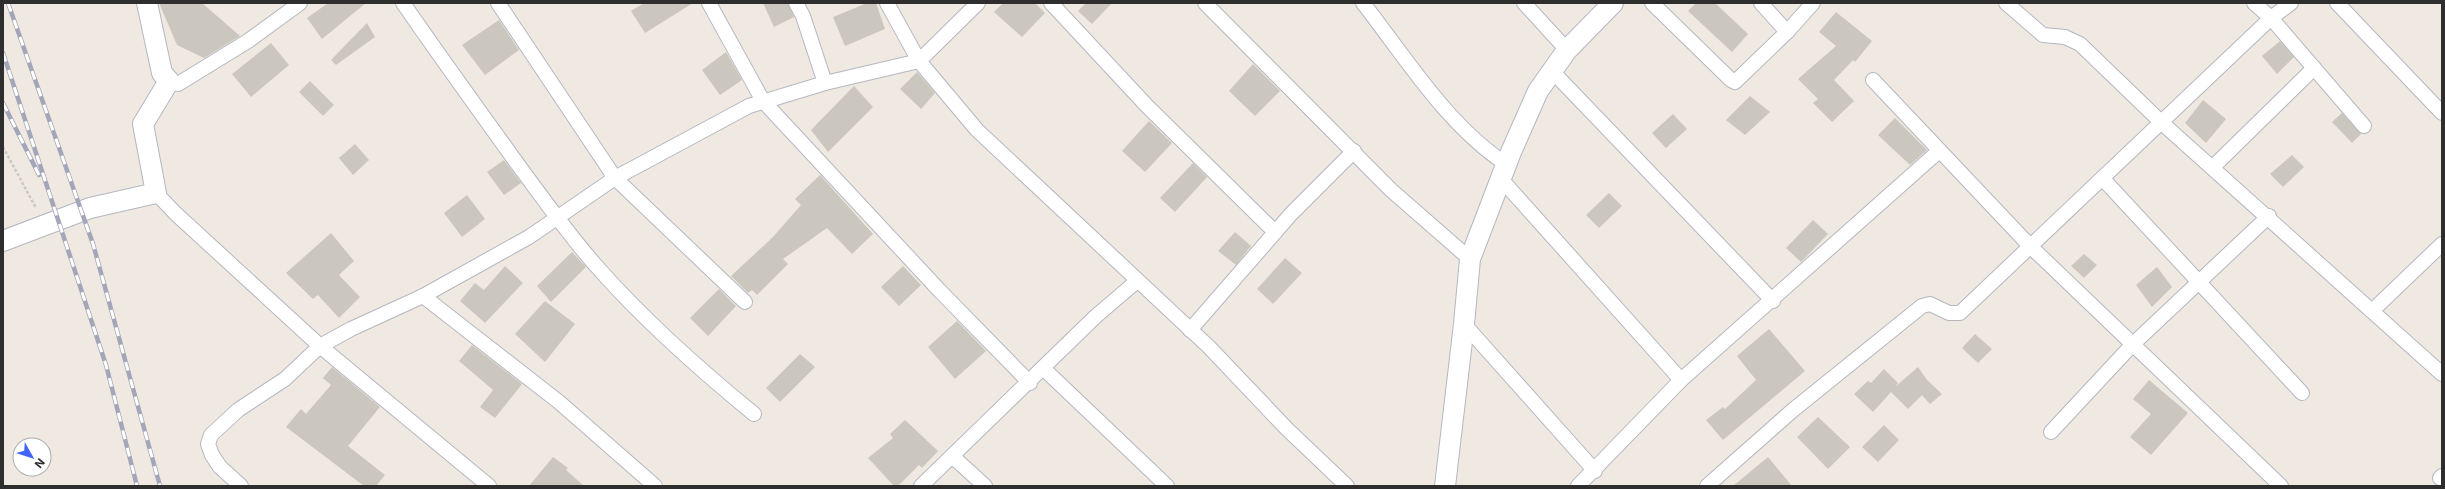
<svg xmlns="http://www.w3.org/2000/svg" width="2445" height="489" font-family="Inter,sans-serif">
	<style>
		.building { fill: #cbc7bf }
		.lines { fill: none; stroke-linecap: round; stroke-linejoin: round }
		.street-casing { stroke: #b4b7c1; stroke-width: 16 }
		.secondary-casing { stroke: #b4b7c1; stroke-width: 22 }
		.path { stroke: #c9c9c9; stroke-width: 2.5; stroke-dasharray: 3 2; stroke-linecap: butt }
		.street { stroke: #fff; stroke-width: 14 }
		.secondary { stroke: #fff; stroke-width: 20 }
		.rail-casing { stroke: #a3a6b8; stroke-width: 4.5 }
		.rail { stroke: #fff; stroke-width: 3; stroke-dasharray: 9; stroke-linecap: butt }
	</style>
	<rect width="100%" height="100%" fill="#efe9e1"/>
	<g class="building">
		<polygon points="159,3 202,3 240,36 204,58 177,45"/>
		<polygon points="328,3 366,3 322,39 307,18"/>
		<polygon points="644,3 693,3 645,33 631,11"/>
		<polygon points="763,3 788,3 794,17 774,27"/>
		<polygon points="867,3 876,3 885,29 845,46 833,17"/>
		<polygon points="1003,3 1035,3 1045,13 1022,37 994,12"/>
		<polygon points="1086,3 1112,3 1092,24 1078,11"/>
		<polygon points="1696,3 1715,3 1748,34 1732,52 1688,11"/>
		<polygon points="1836,12 1872,41 1855,62 1853,60 1834,80 1854,101 1832,122 1813,103 1818,99 1798,79 1836,46 1819,32"/>
		<polygon points="499,20 519,50 485,75 462,45"/>
		<polygon points="367,23 375,37 336,65 331,60"/>
		<polygon points="2280,41 2294,57 2277,74 2262,56"/>
		<polygon points="271,43 289,65 251,97 232,74"/>
		<polygon points="726,52 742,80 720,95 702,70"/>
		<polygon points="1253,64 1280,91 1255,116 1229,91"/>
		<polygon points="917,72 935,93 921,109 900,89"/>
		<polygon points="310,81 334,105 323,116 299,92"/>
		<polygon points="854,86 873,107 828,152 811,130"/>
		<polygon points="1750,96 1770,112 1745,135 1726,120"/>
		<polygon points="2203,100 2226,119 2206,143 2185,123"/>
		<polygon points="2342,113 2361,134 2352,143 2332,122"/>
		<polygon points="1673,114 1687,129 1666,148 1652,133"/>
		<polygon points="1895,118 1927,150 1910,165 1878,135"/>
		<polygon points="1149,121 1172,143 1145,172 1122,151"/>
		<polygon points="355,144 369,160 353,175 339,158"/>
		<polygon points="2292,155 2304,167 2283,187 2270,174"/>
		<polygon points="504,160 521,183 504,195 487,172"/>
		<polygon points="1193,163 1207,177 1175,212 1160,198"/>
		<polygon points="820,175 873,234 852,254 827,228 783,259 788,264 757,295 752,290 748,293 731,276 773,237 801,205 795,199"/>
		<polygon points="1609,193 1622,206 1599,228 1586,215"/>
		<polygon points="467,195 485,219 462,237 444,213"/>
		<polygon points="1813,220 1828,234 1801,262 1786,248"/>
		<polygon points="1235,232 1251,246 1236,265 1218,251"/>
		<polygon points="331,233 354,261 339,275 360,297 339,318 318,295 313,299 286,273"/>
		<polygon points="572,252 586,267 551,302 537,286"/>
		<polygon points="2084,254 2097,265 2084,278 2071,266"/>
		<polygon points="1285,258 1302,273 1273,304 1257,289"/>
		<polygon points="505,266 523,283 485,323 460,301 475,283 484,290"/>
		<polygon points="903,266 921,285 899,306 881,287"/>
		<polygon points="2157,267 2172,287 2152,307 2136,285"/>
		<polygon points="719,289 736,306 708,336 690,318"/>
		<polygon points="545,301 575,324 545,362 515,334"/>
		<polygon points="957,321 986,351 955,379 928,347"/>
		<polygon points="1769,329 1805,371 1723,440 1706,420 1723,407 1725,409 1756,380 1737,356"/>
		<polygon points="1975,334 1992,349 1978,363 1962,348"/>
		<polygon points="472,345 522,384 495,418 480,407 493,390 459,361"/>
		<polygon points="800,354 815,367 780,402 766,388"/>
		<polygon points="332,367 380,407 348,446 385,475 376,486 364,486 286,427 301,409 306,414 331,385 323,378"/>
		<polygon points="1918,367 1927,380 1942,394 1930,404 1922,395 1908,409 1891,392 1873,412 1854,394 1868,381 1871,383 1884,369 1898,383 1895,387"/>
		<polygon points="2149,380 2188,413 2151,455 2130,437 2151,414 2133,399"/>
		<polygon points="1818,417 1850,447 1828,469 1797,437"/>
		<polygon points="905,420 938,451 922,468 919,465 898,486 894,486 868,458 893,438 890,434"/>
		<polygon points="1884,425 1899,440 1878,462 1862,447"/>
		<polygon points="553,457 568,468 566,470 584,486 529,486"/>
		<polygon points="1768,457 1792,486 1733,486"/>
	</g>
	<g class="lines">
		<defs>
			<g id="street">
				<path d="M403,3C441,58 480,112 519,166C545,201 570,237 599,269C646,322 699,369 754,414"/>
				<polyline points="498,3 615,178 745,302"/>
				<polyline points="709,3 763,101 939,290 1030,383"/>
				<polyline points="796,3 803,16 825,83"/>
				<polyline points="887,3 919,61 978,3"/>
				<polyline points="1051,3 1147,106 1275,232"/>
				<polyline points="1205,3 1391,190 1470,259"/>
				<path d="M1363,3C1406,58 1447,125 1506,164"/>
				<polyline points="1524,3 1567,50"/>
				<polyline points="1652,3 1731,80 1735,82 1787,32 1813,3"/>
				<polyline points="1761,3 1787,32"/>
				<polyline points="2006,3 2043,35 2065,37 2080,44 2162,123 2442,374"/>
				<polyline points="2254,3 2271,18 2364,126"/>
				<polyline points="2337,3 2442,113"/>
				<polyline points="1552,71 1773,301"/>
				<polyline points="1873,80 2030,246 2281,486"/>
				<polyline points="169,81 178,84 248,41 300,3"/>
				<polyline points="2213,167 2314,68"/>
				<polyline points="1501,179 1681,380"/>
				<polyline points="2103,179 2302,393"/>
				<polyline points="156,193 175,213 320,346 489,486"/>
				<polyline points="423,296 559,402 655,486"/>
				<polyline points="2372,311 2442,244"/>
				<polyline points="1464,324 1595,471"/>
				<polyline points="1190,330 1291,214 1354,151"/>
				<polyline points="1044,369 1167,486"/>
				<polyline points="2051,432 2132,345 2269,216"/>
				<polyline points="952,456 985,486"/>
				<polyline points="2440,478 2442,476"/>
				<polyline points="241,486 220,467 212,455 208,444 211,435 238,410 285,379 320,346 351,329 423,296 529,237 615,178 749,106 825,83 919,61 977,130 1209,347 1287,429 1347,486"/>
				<polyline points="921,486 1095,317 1137,281"/>
				<polyline points="1578,486 1681,380 1939,151"/>
				<polyline points="1707,486 1793,410 1922,306 1930,304 1949,313 1960,313 2271,18 2291,3"/>
			</g>
			<g id="secondary">
				<polyline points="3,241 90,208 156,193 143,124 169,81 162,73 147,3"/>
				<polyline points="1445,486 1464,324 1470,259 1511,152 1538,91 1567,50 1613,3"/>
			</g>
		</defs>
		<use href="#street" class="street-casing"/>
		<use href="#secondary" class="secondary-casing"/>
		<polyline class="path" points="3,147 36,208"/>
		<use href="#street" class="street"/>
		<use href="#secondary" class="secondary"/>
		<defs>
			<g id="rail">
				<polyline points="8,3 93,244 160,486"/>
				<polyline points="3,53 106,365 137,486"/>
				<polyline points="3,103 39,175"/>
			</g>
		</defs>
		<use href="#rail" class="rail-casing"/>
		<use href="#rail" class="rail"/>
	</g>
	<rect width="2445" height="489" fill="none" stroke="#2e2e2e" stroke-width="8"/>
	<g transform="translate(32 457) rotate(129)"><circle r="19" fill="#ffffff" stroke="#ababab"/>
	<path d="M0-3L7 15L0 10L-7 15Z" fill="#4264fb"/>
	<text y="-6" font-size="11" font-weight="bold" text-anchor="middle" fill="#2e2e2e">N</text>
	</g>
</svg>
